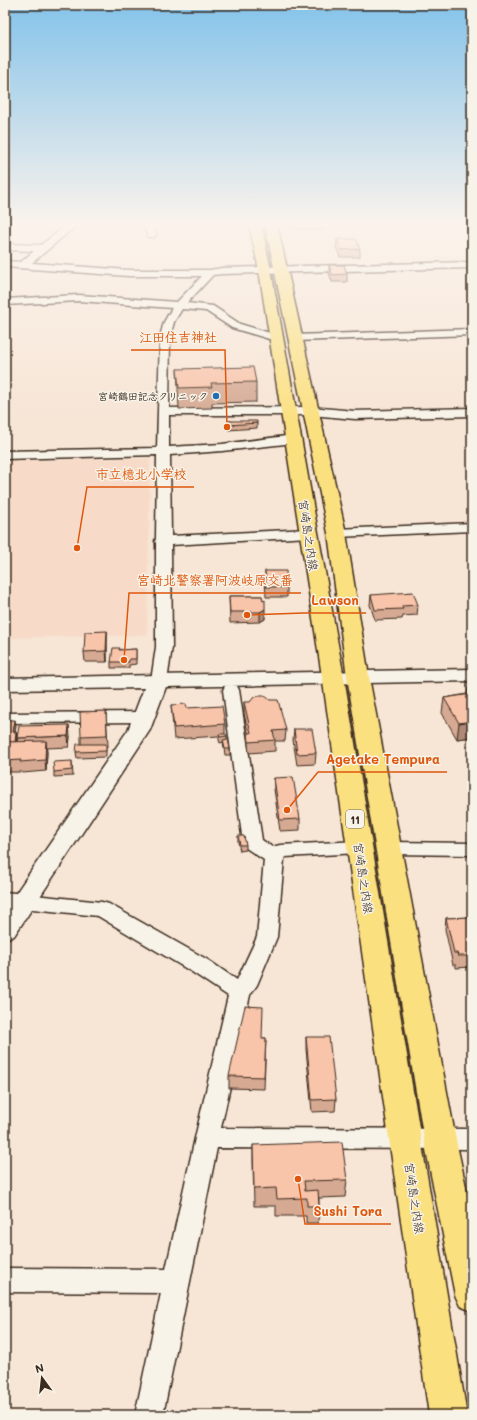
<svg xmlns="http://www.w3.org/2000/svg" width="477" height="1420" font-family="Mali,'Klee One',sans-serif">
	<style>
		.built { fill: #f7dbc8 }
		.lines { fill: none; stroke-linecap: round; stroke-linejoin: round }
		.street-casing { stroke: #3b2a1e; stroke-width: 3 }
		.secondary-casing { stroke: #3b2a1e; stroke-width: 3 }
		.primary-casing { stroke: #3b2a1e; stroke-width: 3 }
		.street { fill: #f7f3e8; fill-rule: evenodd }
		.secondary { fill: #f7f3e8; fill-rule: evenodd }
		.primary { fill: #fbe080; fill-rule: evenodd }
		.wall { fill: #d5a992; stroke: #3b2a1e }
		.shaded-wall { fill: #ae8977; stroke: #3b2a1e }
		.building { fill: #f8c4aa; stroke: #3b2a1e }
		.poi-dot { fill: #1f6fb2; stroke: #f7f3e8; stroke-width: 1.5 }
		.labels { text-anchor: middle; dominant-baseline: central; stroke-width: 3; stroke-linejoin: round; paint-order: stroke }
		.far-poi-label { font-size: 10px; font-weight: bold; fill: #3b2a1e; stroke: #f7f3e8; text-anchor: end }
		.shield { fill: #f7f3e8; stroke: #73665b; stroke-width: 1 }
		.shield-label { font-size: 11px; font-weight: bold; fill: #3b2a1e }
		.street-label { font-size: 12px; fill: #3b2a1e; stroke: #f7f3e8 }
		.leader { fill: none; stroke: #df570d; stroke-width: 1.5 }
		.callout-dot { fill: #df570d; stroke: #f7f3e8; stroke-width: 1.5 }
		.callout-label { font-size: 13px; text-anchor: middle; font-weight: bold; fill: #df570d; stroke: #f7f3e8; stroke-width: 3; stroke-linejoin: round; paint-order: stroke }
	</style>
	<rect width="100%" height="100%" fill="#f7e5d5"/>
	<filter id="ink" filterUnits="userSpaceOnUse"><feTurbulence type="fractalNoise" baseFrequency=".025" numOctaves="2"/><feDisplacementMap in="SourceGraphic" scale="8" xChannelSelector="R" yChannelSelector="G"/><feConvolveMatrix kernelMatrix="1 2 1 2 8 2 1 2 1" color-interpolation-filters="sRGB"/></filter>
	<g filter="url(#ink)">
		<polygon class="built" points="150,458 147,635 5,638 5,461"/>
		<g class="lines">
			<defs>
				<g id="street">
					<polygon points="68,224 78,224 32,263 128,270 210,270 222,268 472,262 472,268 222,274 213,275 187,303 213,306 240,324 280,336 281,338 276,341 232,328 206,311 182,309 174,322 170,337 169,408 311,407 355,411 472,408 472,416 355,419 311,415 169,415 169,447 222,444 294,435 298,436 300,439 298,442 294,443 222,451 170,455 171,536 309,529 314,530 316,533 314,536 309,537 171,545 172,647 167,681 165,685 159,686 153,685 151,681 156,647 156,543 155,541 156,539 157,455 5,459 5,451 157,448 160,337 164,322 172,308 79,301 5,305 5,299 79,295 177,302 202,276 128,276 5,267 5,261 21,262 34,251 5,250 5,244 41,245"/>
					<polygon points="144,224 153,224 156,235 154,237 148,237"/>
					<polygon points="472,329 472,335 295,341 290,338 295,335"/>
					<polygon points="472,523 472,531 337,537 332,536 330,533 332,530 337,529"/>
					<polygon points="231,685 237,686 239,690 262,840 272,847 280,845 359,841 366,842 369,847 366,852 359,853 285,857 284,859 277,937 257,985 250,995 221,1128 472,1129 472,1149 217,1148 163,1415 135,1415 161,1293 5,1292 5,1268 166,1269 195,1138 228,996 192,972 98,916 5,906 5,892 102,902 109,904 208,960 237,980 257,937 264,860 246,848 243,843 223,690 225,686"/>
					<polygon points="145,712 151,713 154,717 151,721 145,722 5,723 5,713"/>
					<polygon points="389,842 472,843 472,855 389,854 382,853 379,848 382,843"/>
				</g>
				<polygon id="secondary" points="472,669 472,681 166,687 150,730 14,936 5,939 5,909 128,730 144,688 5,690 5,678"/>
				<g id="primary">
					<polygon points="249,224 261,224 271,270 346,689 467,1415 429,1415 324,689 259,270"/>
					<polygon points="265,224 277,224 346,533 369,677 456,1140 472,1215 472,1311 460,1306 455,1295 424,1140 347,677 328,533"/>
				</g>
			</defs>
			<use href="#street" class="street-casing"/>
			<use href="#secondary" class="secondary-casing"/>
			<use href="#primary" class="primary-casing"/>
			<use href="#street" class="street"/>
			<use href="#secondary" class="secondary"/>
			<use href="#primary" class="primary"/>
		</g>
		<g class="wall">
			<polygon points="287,224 324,224 324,230 300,230 288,227"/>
			<polygon points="337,239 360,249 360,257 340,257 336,247"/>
			<polygon points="329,265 347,274 347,282 332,282 329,273"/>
			<polygon points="177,369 256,382 256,402 212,403 212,408 179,409"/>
			<polygon points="228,421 257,423 257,428 228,430"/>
			<polygon points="265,571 287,587 287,597 266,597 265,581"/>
			<polygon points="371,595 418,605 417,615 403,616 402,619 375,620 370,605"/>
			<polygon points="229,596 262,596 265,619 260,622 230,623"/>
			<polygon points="107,631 107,662 85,662 84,652"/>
			<polygon points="136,649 136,664 129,665 129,668 111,668 111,662 120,650"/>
			<polygon points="472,687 472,737 457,739 442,713 444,698 467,694 468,688"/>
			<polygon points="244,702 286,730 285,741 275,741 275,751 249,753 248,744 248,733 244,713"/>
			<polygon points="171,705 187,708 225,724 225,734 227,736 227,739 230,749 230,755 225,755 223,742 220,743 219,740 219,736 174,739 172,716"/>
			<polygon points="106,711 108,746 106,746 106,757 77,758 76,752 81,744 81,736"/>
			<polygon points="16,726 15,732 16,732 17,738 16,741 18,741 17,738 70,736 69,747 46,748 47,752 46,771 22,773 22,772 5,772 5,728"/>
			<polygon points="294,729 316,753 315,764 297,765 293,740"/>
			<polygon points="72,761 73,776 54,777 54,772"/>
			<polygon points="274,778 300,819 300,830 280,831 274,789"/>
			<polygon points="238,836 246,845 246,850 240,851 238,842"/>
			<polygon points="472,917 472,962 471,967 456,968 456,965 453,965 445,929 446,918"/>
			<polygon points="306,1037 336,1099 335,1111 312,1112 306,1049"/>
			<polygon points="263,1038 266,1038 264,1089 229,1088 229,1076"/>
			<polygon points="253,1145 347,1180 345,1197 319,1198 319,1206 318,1223 306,1223 306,1216 276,1216 276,1206 254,1206 253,1162"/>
		</g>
		<g class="shaded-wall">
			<polygon points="265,609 265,619 260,622 260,612"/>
			<polygon points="107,631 107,662 106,651"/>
			<polygon points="15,720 16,726 14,738 13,732"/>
			<polygon points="472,721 472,737 457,739 459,723"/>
			<polygon points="69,725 70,736 69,747 68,736"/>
			<polygon points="16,732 17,738 15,749 15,744"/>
			<polygon points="46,741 47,752 46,771 45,760"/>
		</g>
		<g class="building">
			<polygon points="337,239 356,239 360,249 341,250"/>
			<polygon points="329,265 344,265 347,274 332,275"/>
			<polygon points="253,367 256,382 211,383 212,387 179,388 177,369"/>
			<polygon points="228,421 257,421 257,423 228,425"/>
			<polygon points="265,571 286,571 287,587 266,587"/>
			<polygon points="413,592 418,605 402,606 403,609 375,610 371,595"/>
			<polygon points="229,596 262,596 263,601 265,600 265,609 260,612 230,612"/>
			<polygon points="107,631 106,651 84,652 85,632"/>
			<polygon points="113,648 120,648 119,650 136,649 136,659 129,659 129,662 111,662"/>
			<polygon points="472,687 472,721 459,723 444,698 471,694 468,688"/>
			<polygon points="259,696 265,696 270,700 278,700 286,730 273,731 275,740 249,742 248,733 251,733 244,702 250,702 254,697"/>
			<polygon points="186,704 187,708 222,706 225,724 174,728 171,705"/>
			<polygon points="106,711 107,735 81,736 80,712"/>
			<polygon points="6,720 15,720 13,732 16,732 15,742 5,742 5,728"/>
			<polygon points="69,725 68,736 17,738 19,726"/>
			<polygon points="294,729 312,729 316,753 297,754"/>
			<polygon points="219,734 226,734 227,736 220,737"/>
			<polygon points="228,739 230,749 225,749 223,740"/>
			<polygon points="46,741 45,760 20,762 21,760 5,761 5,742"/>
			<polygon points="77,744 106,744 106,751 76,752"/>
			<polygon points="72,761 72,770 54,772 53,762"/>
			<polygon points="293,777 300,819 280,820 274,778"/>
			<polygon points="238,836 244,836 246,845 240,845"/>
			<polygon points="472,917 472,950 471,950 472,956 458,956 457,953 454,953 446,918"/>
			<polygon points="245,1006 263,1007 262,1038 266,1038 264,1077 229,1076"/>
			<polygon points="306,1037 329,1037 336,1099 312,1100"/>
			<polygon points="342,1142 347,1180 304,1181 305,1191 318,1190 319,1206 307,1206 307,1198 277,1199 276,1188 254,1189 253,1145"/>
		</g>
	</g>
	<linearGradient id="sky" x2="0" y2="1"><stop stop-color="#84c3ea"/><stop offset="0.53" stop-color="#fbf3ec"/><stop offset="1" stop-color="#fbf3ec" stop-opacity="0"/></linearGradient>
	<rect width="477" height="423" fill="url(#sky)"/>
	<circle class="poi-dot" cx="216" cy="396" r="4"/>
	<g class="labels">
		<g class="far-poi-label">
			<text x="208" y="396">宮崎鶴田記念クリニック</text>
		</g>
		<rect class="shield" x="346" y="810" width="18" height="18" rx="3"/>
		<g class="shield-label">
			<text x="355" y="819">11</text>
		</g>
		<g class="street-label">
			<text transform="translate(309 535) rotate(81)">宮崎島之内線</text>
			<text transform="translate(364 878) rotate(81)">宮崎島之内線</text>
			<text transform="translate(415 1198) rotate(81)">宮崎島之内線</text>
		</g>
	</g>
	<path class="leader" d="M227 427L225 350H131M77 548L87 487H194M124 660L129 593H301M247 615L303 613H366M287 810L318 772H447M298 1179L305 1224H391"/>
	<g class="callout-dot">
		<circle cx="227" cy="427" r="4"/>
		<circle cx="77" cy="548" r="4"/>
		<circle cx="124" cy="660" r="4"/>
		<circle cx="247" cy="615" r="4"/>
		<circle cx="287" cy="810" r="4"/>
		<circle cx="298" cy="1179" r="4"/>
	</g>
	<g class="callout-label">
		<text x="178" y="342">江田住吉神社</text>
		<text x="141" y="479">市立檍北小学校</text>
		<text x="215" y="585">宮崎北警察署阿波岐原交番</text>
		<text x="335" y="605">Lawson</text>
		<text x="383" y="764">Agetake Tempura</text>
		<text x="348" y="1216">Sushi Tora</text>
	</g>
	<rect width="477" height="1420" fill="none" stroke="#f7f3e8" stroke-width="20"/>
	<rect x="10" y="10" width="457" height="1400" fill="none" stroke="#3b2a1e" stroke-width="1.5" filter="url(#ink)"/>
	<g transform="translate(42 1378) rotate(345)" stroke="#f7f3e8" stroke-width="3" paint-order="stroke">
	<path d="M0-3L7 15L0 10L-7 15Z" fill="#3b2a1e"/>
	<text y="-6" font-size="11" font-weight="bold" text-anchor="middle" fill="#3b2a1e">N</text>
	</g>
</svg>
